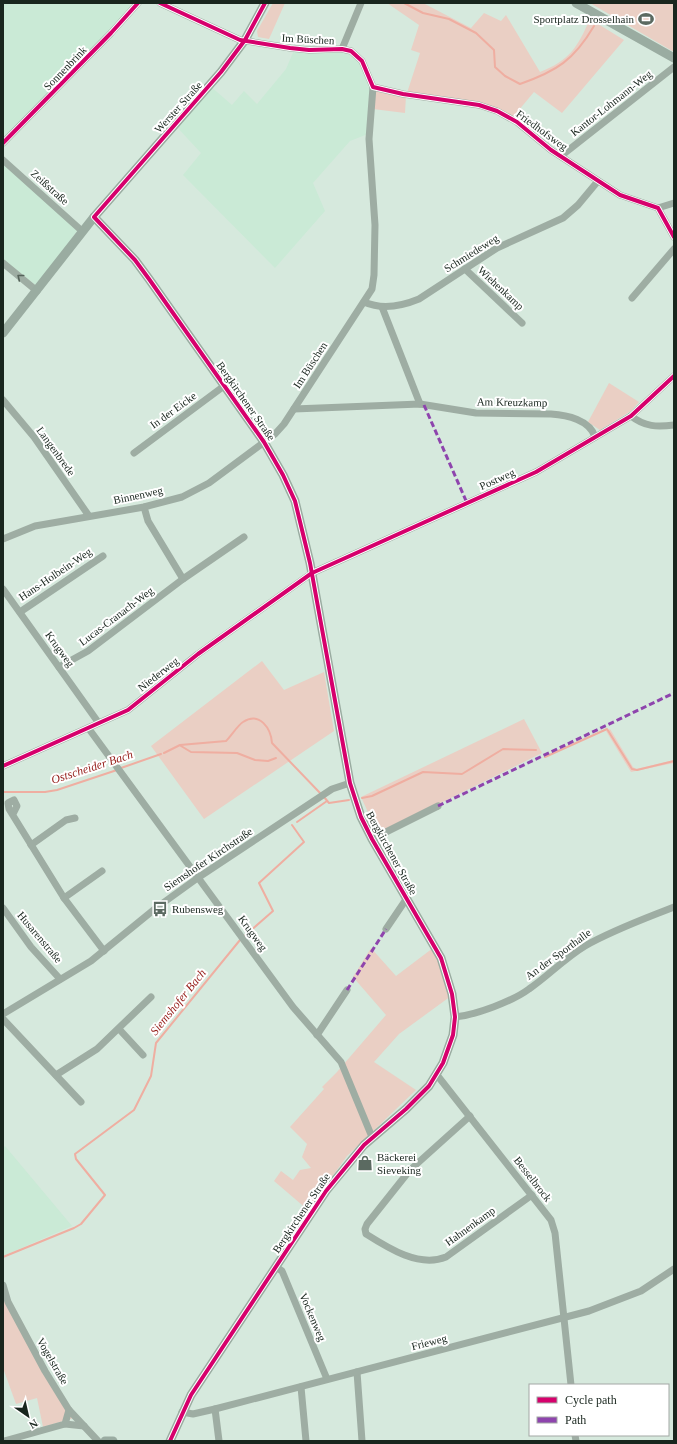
<svg xmlns="http://www.w3.org/2000/svg" width="677" height="1444" font-family="Georgia,serif">
	<style>
		.built { fill: #caead6 }
		.green { fill: #eacfc4 }
		.lines { fill: none; stroke-linecap: round; stroke-linejoin: round }
		.stream { stroke: #efaea1; stroke-width: 2 }
		.street { stroke: #9eada3; stroke-width: 7 }
		.secondary { stroke: #9aaca1; stroke-width: 9 }
		.quiet { stroke: #8e44ad; stroke-width: 3; stroke-dasharray: 6 3; stroke-linecap: butt }
		.cycleway-casing { stroke: #fff; stroke-width: 6 }
		.cycleway { stroke: #d6006c; stroke-width: 4 }
		.oneway { stroke: #55635a }
		.labels { text-anchor: middle; dominant-baseline: central; stroke-width: 4; stroke-linejoin: round; paint-order: stroke }
		.poi-label { font-size: 11px; fill: #19261e; stroke: #fff; text-anchor: start }
		.street-label { font-size: 11px; fill: #19261e; stroke: #fff }
		.water-label { font-size: 12px; font-style: italic; fill: #951d19; stroke: #fff }
	</style>
	<rect width="100%" height="100%" fill="#d6e9dd"/>
	<g class="built">
		<polygon points="3,3 128,3 131,6 100,39 134,3 3,146"/>
		<polygon points="295,48 351,49 375,88 368,134 350,141 313,183 325,211 275,268 183,175 201,153 174,124 209,85 232,105 244,91 257,104 286,69"/>
		<polygon points="3,158 80,227 37,286 3,260"/>
		<polygon points="5,1146 72,1226 3,1256 3,1148"/>
	</g>
	<g class="green">
		<polygon points="273,3 285,3 269,39 258,37 257,31"/>
		<path d="M387,3H423L471,28L484,13L501,21L506,15L540,72C570,60 577,48 590,19L624,40L562,113L534,92L513,117L506,113L406,96L405,113L373,109L375,88L406,96L420,53L411,50L419,25Z"/>
		<polygon points="590,3 674,3 674,52"/>
		<polygon points="609,383 639,402 631,411 600,430 588,422"/>
		<polygon points="262,661 284,690 324,672 334,731 204,819 151,746"/>
		<polygon points="524,719 542,753 378,834 361,797"/>
		<polygon points="610,729 633,767 636,769 674,760 674,763 631,772 606,731"/>
		<polygon points="371,948 396,976 433,948 451,996 399,1034 374,1062 416,1090 347,1156 308,1210 274,1181 281,1171 293,1180 300,1170 311,1168 302,1157 307,1144 290,1127 324,1089 322,1087 337,1072 386,1015 353,977"/>
		<path d="M3,1282C21,1330 49,1374 77,1417L43,1427L37,1398L16,1404L3,1368Z"/>
	</g>
	<g class="lines">
		<g class="stream">
			<path d="M404,3L423,13L449,19L476,33L494,50L495,67L505,76L520,84C557,71 574,60 594,26"/>
			<polyline points="181,746 191,752 237,753 255,760 268,761 276,758"/>
			<path d="M164,753L180,745L226,741C231,736 238,725 243,722C260,711 271,729 272,743L321,794"/>
			<polyline points="545,757 607,729 632,769 637,770 674,761"/>
			<polyline points="121,768 161,754"/>
			<polyline points="3,792 45,792 57,790 117,770"/>
			<polyline points="324,797 329,803 349,800"/>
			<polyline points="362,798 372,796 423,772 462,774 503,749 536,750"/>
			<polyline points="297,822 327,801"/>
			<polyline points="3,1257 74,1228 81,1224 105,1195 76,1159 75,1154 134,1110 151,1076 156,1043 240,940 273,911 259,883 304,842 292,825"/>
		</g>
		<g class="street">
			<polyline points="342,49 361,3"/>
			<polyline points="373,87 403,94 479,105 497,111 517,122 551,150 620,195 658,208 674,237"/>
			<polyline points="3,143 111,33 138,3"/>
			<polyline points="561,156 674,67"/>
			<polyline points="3,160 82,231"/>
			<polyline points="658,208 674,203"/>
			<polyline points="3,263 37,291"/>
			<polyline points="465,269 522,323"/>
			<polyline points="632,298 674,249"/>
			<path d="M364,302C382,310 402,306 419,299L497,248L563,218L578,205L598,181"/>
			<polyline points="382,307 420,404"/>
			<polyline points="3,400 34,437 89,516"/>
			<path d="M294,409L420,404L476,413L551,414C567,415 590,420 595,437"/>
			<path d="M631,416C645,427 657,427 674,425"/>
			<polyline points="134,453 224,386"/>
			<polyline points="144,507 148,521 183,579"/>
			<polyline points="3,539 35,526 144,507 182,497 209,483 275,434 284,424 372,289 374,275 375,225 369,139 373,87 362,61 351,51 342,49 309,50 290,48 240,40 160,3"/>
			<polyline points="3,589 98,722"/>
			<polyline points="20,612 103,556"/>
			<polyline points="59,667 88,651 183,579 244,537"/>
			<polyline points="89,729 293,1007 341,1062 372,1137"/>
			<polyline points="3,766 128,710 198,654 312,573 536,472 631,416 674,376"/>
			<polyline points="13,814 17,806 14,800 8,803 9,809 64,898 104,951"/>
			<polyline points="372,839 438,806"/>
			<polyline points="31,845 66,820 75,818"/>
			<polyline points="64,898 102,871"/>
			<polyline points="3,908 31,947 60,979"/>
			<polyline points="386,929 407,898"/>
			<polyline points="3,1014 91,961 156,908 199,877 332,789 350,783"/>
			<path d="M455,1017C476,1015 513,1001 529,989C548,976 565,958 585,946C613,930 644,919 674,907"/>
			<polyline points="3,1019 81,1102"/>
			<polyline points="119,1029 143,1055"/>
			<polyline points="317,1035 347,990"/>
			<polyline points="56,1075 97,1049 151,997"/>
			<polyline points="437,1075 551,1220 555,1233 571,1385"/>
			<path d="M470,1116L410,1170L367,1224L365,1229L366,1234C388,1248 419,1268 446,1257L532,1195"/>
			<polyline points="276,1267 282,1271 327,1379"/>
			<polyline points="3,1285 8,1302 45,1371 69,1410 98,1441"/>
			<polyline points="357,1372 362,1441"/>
			<polyline points="301,1387 306,1441"/>
			<polyline points="215,1409 219,1441"/>
			<polyline points="182,1412 193,1414 215,1409 589,1311 641,1291 674,1269"/>
			<polyline points="65,1424 84,1426"/>
			<polyline points="575,1435 576,1441"/>
			<polyline points="4,1441 65,1424 69,1410"/>
		</g>
		<g class="secondary">
			<polyline points="576,3 674,58"/>
			<polyline points="94,217 135,260 149,279 264,442 283,475 295,501 310,563 350,783 361,817 372,839 441,958 452,994 455,1017 453,1035 443,1063 429,1086 406,1109 364,1145 326,1191 191,1395 170,1441"/>
			<polyline points="3,333 94,217 221,72 245,40 265,3"/>
			<polyline points="105,1441 113,1441"/>
		</g>
		<g class="quiet">
			<polyline points="424,405 467,503"/>
			<polyline points="438,806 674,693"/>
			<polyline points="347,990 386,929"/>
		</g>
		<defs>
			<g id="cycleway">
				<polyline points="160,3 240,40 290,48 309,50 342,49 351,51 362,61 373,87 403,94 479,105 497,111 517,122 551,150 620,195 658,208 674,237"/>
				<polyline points="3,143 111,33 138,3"/>
				<polyline points="3,766 128,710 198,654 312,573 536,472 631,416 674,376"/>
				<polyline points="170,1441 191,1395 326,1191 364,1145 406,1109 429,1086 443,1063 453,1035 455,1017 452,994 441,958 372,839 361,817 350,783 310,563 295,501 283,475 264,442 149,279 135,260 94,217 221,72 245,40 265,3"/>
			</g>
		</defs>
		<use href="#cycleway" class="cycleway-casing"/>
		<use href="#cycleway" class="cycleway"/>
	</g>
	<defs><path id="oneway-chevron" d="M-2-3.5L2.5 0L-2 3.5" fill="none" stroke-width="1.6" stroke-linecap="round" stroke-linejoin="round"/></defs>
	<use class="oneway" href="#oneway-chevron" transform="translate(20 277) rotate(-141)"/>
	<defs>
		<symbol id="stadium-bare" viewBox="-9 -9 18 18"><path d="M0-5a6.5 5 0 1 0 0 10a6.5 5 0 1 0 0-10ZM-3.5-1.8h7v3.6h-7Z" fill="#5b6a61" stroke="#fff" stroke-width="2.5" paint-order="stroke"/></symbol>
		<symbol id="bus-bare" viewBox="-9 -9 18 18"><path d="M-5-6H5V4H4V6H2V4H-2V6H-4V4H-5ZM-3.5-4V0h7V-4ZM-3.5 1.2v1.5H-2V1.2ZM2 1.2v1.5H3.5V1.2Z" fill="#5b6a61" stroke="#fff" stroke-width="2.5" paint-order="stroke"/></symbol>
		<symbol id="shop-bare" viewBox="-9 -9 18 18"><path d="M-5-2.5h2.3a2.7 3.5 0 0 1 5.4 0H5L5.5 6h-11ZM-1.5-2.5h3a1.5 2.3 0 0 0-3 0Z" fill="#5b6a61" stroke="#fff" stroke-width="2.5" paint-order="stroke"/></symbol>
	</defs>
	<g fill-rule="evenodd">
		<use href="#stadium-bare" x="635" y="8" width="22" height="22"/>
		<use href="#bus-bare" x="149" y="898" width="22" height="22"/>
		<use href="#shop-bare" x="354" y="1152" width="22" height="22"/>
	</g>
	<g class="labels">
		<g class="poi-label">
			<text x="634" y="19" text-anchor="end">Sportplatz Drosselhain</text>
			<text x="172" y="909">Rubensweg</text>
			<text x="377" y="1157">Bäckerei<tspan x="377" dy="13">Sieveking</tspan></text>
		</g>
		<g class="street-label">
			<text transform="translate(308 39) rotate(3)">Im Büschen</text>
			<text transform="translate(65 68) rotate(-46)">Sonnenbrink</text>
			<text transform="translate(611 103) rotate(-38)">Kantor-Lohmann-Weg</text>
			<text transform="translate(178 107) rotate(-48)">Werster Straße</text>
			<text transform="translate(542 130) rotate(36)">Friedhofsweg</text>
			<text transform="translate(50 187) rotate(42)">Zeißstraße</text>
			<text transform="translate(471 253) rotate(-32)">Schmiedeweg</text>
			<text transform="translate(501 288) rotate(43)">Wiehenkamp</text>
			<text transform="translate(310 365) rotate(-57)">Im Büschen</text>
			<text transform="translate(246 401) rotate(55)">Bergkirchener Straße</text>
			<text transform="translate(512 402) rotate(1)">Am Kreuzkamp</text>
			<text transform="translate(173 410) rotate(-36)">In der Eicke</text>
			<text transform="translate(56 451) rotate(54)">Langenbrede</text>
			<text transform="translate(497 479) rotate(-24)">Postweg</text>
			<text transform="translate(138 495) rotate(-12)">Binnenweg</text>
			<text transform="translate(55 574) rotate(-34)">Hans-Holbein-Weg</text>
			<text transform="translate(116 616) rotate(-37)">Lucas-Cranach-Weg</text>
			<text transform="translate(60 649) rotate(54)">Krugweg</text>
			<text transform="translate(158 674) rotate(-38)">Niederweg</text>
			<text transform="translate(392 853) rotate(61)">Bergkirchener Straße</text>
			<text transform="translate(208 859) rotate(-34)">Siemshofer Kirchstraße</text>
			<text transform="translate(253 933) rotate(54)">Krugweg</text>
			<text transform="translate(40 937) rotate(50)">Husarenstraße</text>
			<text transform="translate(558 954) rotate(-36)">An der Sporthalle</text>
			<text transform="translate(533 1179) rotate(52)">Besselbrock</text>
			<text transform="translate(301 1213) rotate(-56)">Bergkirchener Straße</text>
			<text transform="translate(470 1226) rotate(-36)">Hahnenkamp</text>
			<text transform="translate(313 1317) rotate(67)">Vockenweg</text>
			<text transform="translate(429 1342) rotate(-14)">Frieweg</text>
			<text transform="translate(53 1361) rotate(60)">Vogelstraße</text>
		</g>
		<g class="water-label">
			<text transform="translate(92 767) rotate(-18)">Ostscheider Bach</text>
			<text transform="translate(178 1002) rotate(-51)">Siemshofer Bach</text>
		</g>
	</g>
	<rect width="677" height="1444" fill="none" stroke="#19261e" stroke-width="8"/>
	<rect x="529" y="1384" width="140" height="52" fill="#ffffff" stroke="#a3a8a5"/>
	<rect x="537" y="1397" width="20" height="6" fill="#d6006c" stroke="#a3a8a5"/>
	<text x="565" y="1404" font-size="12" fill="#19261e">Cycle path</text>
	<rect x="537" y="1417" width="20" height="6" fill="#8e44ad" stroke="#a3a8a5"/>
	<text x="565" y="1424" font-size="12" fill="#19261e">Path</text>
	<g transform="translate(28 1416) rotate(146)" stroke="#ffffff" stroke-width="3" paint-order="stroke">
	<path d="M0-3L7 15L0 10L-7 15Z" fill="#19261e"/>
	<text y="-6" font-size="11" font-weight="bold" text-anchor="middle" fill="#19261e">N</text>
	</g>
</svg>
